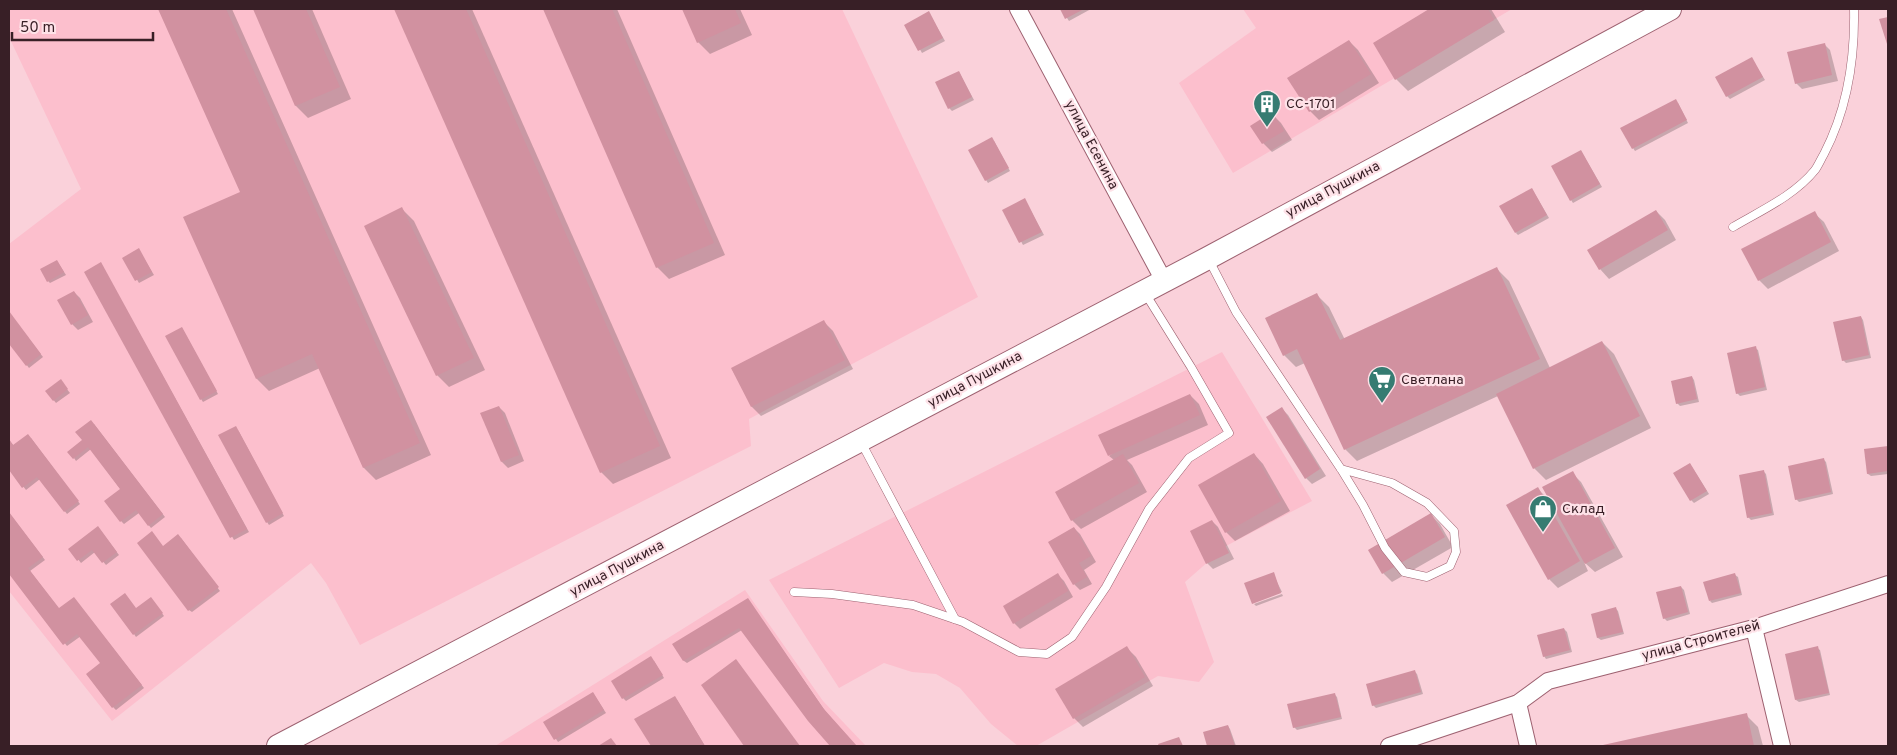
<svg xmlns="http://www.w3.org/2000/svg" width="1897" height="755" font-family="Overpass,sans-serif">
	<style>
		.built { fill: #fcbfcd }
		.shadow { fill: #0003 }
		.building { fill: #d191a0 }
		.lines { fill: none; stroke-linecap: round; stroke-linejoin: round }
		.service-casing { stroke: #9d6170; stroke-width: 9 }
		.minor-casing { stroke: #9d6170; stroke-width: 18 }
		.secondary-casing { stroke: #9d6170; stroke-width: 24 }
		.service { stroke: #fff; stroke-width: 8 }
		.minor { stroke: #fff; stroke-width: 16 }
		.secondary { stroke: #fff; stroke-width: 22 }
		.labels { text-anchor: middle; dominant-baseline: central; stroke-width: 4.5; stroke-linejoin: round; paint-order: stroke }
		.poi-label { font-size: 14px; fill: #381f26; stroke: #fee2e8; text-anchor: start }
		.street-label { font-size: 14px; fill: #381f26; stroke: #fee2e8 }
	</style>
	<rect width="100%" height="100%" fill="#fad1da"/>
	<g class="built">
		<polygon points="9,9 842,9 978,297 749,419 751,446 360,645 326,583 311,563 112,721 9,591 9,244 81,189 9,37"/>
		<polygon points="1243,9 1512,9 1233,173 1179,83 1256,28"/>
		<polygon points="1222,352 1312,501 1226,546 1185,582 1214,662 1199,682 1158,676 1036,746 1018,746 991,724 960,688 936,674 912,672 884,663 839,688 769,580"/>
		<polygon points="745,590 823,701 866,746 495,746"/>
	</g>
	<g class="shadow">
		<polygon points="159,9 232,9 431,455 376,480 364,468 320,368 269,391 257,379 241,192"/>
		<polygon points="254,9 312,9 351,99 308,118 296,106"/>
		<polygon points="395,9 472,9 671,458 613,484 601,472"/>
		<polygon points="544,9 617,9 725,255 669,279 657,267"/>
		<polygon points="683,9 740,9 752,35 710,54 698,42"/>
		<polygon points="1061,9 1091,9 1069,21"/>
		<polygon points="1432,9 1491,9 1505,32 1408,91 1396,79 1374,43"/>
		<polygon points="929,13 945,41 922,53 906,25"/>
		<polygon points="1349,41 1358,50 1379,83 1319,120 1310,111"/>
		<polygon points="1824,44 1830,50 1838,81 1802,89 1796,83"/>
		<polygon points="1752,59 1765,80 1730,99 1727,96"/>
		<polygon points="959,72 974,100 952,111 949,108"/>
		<polygon points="1678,103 1688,123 1635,151 1633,148"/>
		<polygon points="1272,114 1281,123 1292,140 1272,152 1263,143"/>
		<polygon points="994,141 1010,171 988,183 986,180"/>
		<polygon points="1581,151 1602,187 1573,203 1571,200"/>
		<polygon points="1532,189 1549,218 1518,235 1516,233"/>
		<polygon points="1025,200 1044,235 1023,245 1004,210"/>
		<polygon points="402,209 414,221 485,370 449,387 437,375"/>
		<polygon points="1656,211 1665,220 1676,240 1609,279 1600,269"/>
		<polygon points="1814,213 1824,222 1839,251 1768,289 1759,280"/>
		<polygon points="139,250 154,275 139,283 124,258"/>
		<polygon points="57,261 66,275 50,283 48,281"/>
		<polygon points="101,264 249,532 234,540 86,272"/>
		<polygon points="1497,269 1509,281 1550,368 1602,342 1614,354 1651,428 1546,480 1534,468 1498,396 1357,461 1345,449 1305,363 1296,367 1284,355 1317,295 1329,307 1345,340"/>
		<polygon points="74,292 80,298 93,322 78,330 72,324"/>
		<polygon points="10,314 43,357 29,368 9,341"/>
		<polygon points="1861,317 1863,320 1871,358 1846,363 1843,360"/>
		<polygon points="824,322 833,331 853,369 761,416 752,407 732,369"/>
		<polygon points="182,328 218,394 203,402 201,399"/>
		<polygon points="1755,348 1758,350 1767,390 1740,396 1737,393"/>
		<polygon points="1692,377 1694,380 1699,402 1680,406 1677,403"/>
		<polygon points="63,384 70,393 56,403 47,392"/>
		<polygon points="1190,395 1199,404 1208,425 1127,460 1132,465 1147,492 1081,529 1072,520 1114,460 1109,456"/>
		<polygon points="499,407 505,413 524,461 508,468 502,462"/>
		<polygon points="1282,409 1288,415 1326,476 1312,484 1306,478"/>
		<polygon points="94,424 165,517 151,528 139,513 124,524 121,521 106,501 121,490 91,449 76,461 74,458"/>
		<polygon points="238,430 284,516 269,525 267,522"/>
		<polygon points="31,438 80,504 67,514 40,479 26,490 9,468 9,440 14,446"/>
		<polygon points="1888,447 1888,474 1871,476 1868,474 1865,450"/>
		<polygon points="1254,454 1263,464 1290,511 1235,541 1226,532"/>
		<polygon points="1824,460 1826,462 1833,494 1799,502 1796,499"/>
		<polygon points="1690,464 1709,494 1694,503 1691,500"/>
		<polygon points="1763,471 1766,474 1774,515 1751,520 1748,517"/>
		<polygon points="1572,473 1581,482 1623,557 1595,572 1584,562 1588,571 1558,588 1549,579 1538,489 1551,502"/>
		<polygon points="9,513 45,560 30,571 59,609 76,601 144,688 116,710 113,707 102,663 81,636 67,646 9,572"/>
		<polygon points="1431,515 1440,524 1453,547 1392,582 1383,573"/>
		<polygon points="1212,521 1218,527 1234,559 1213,569 1207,563"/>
		<polygon points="1074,528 1080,534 1096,562 1084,570 1092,584 1080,590 1074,584"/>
		<polygon points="100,530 119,555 106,565 95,552 81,563 70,549"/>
		<polygon points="181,538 220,591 192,612 189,610 163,547"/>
		<polygon points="1273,574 1282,592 1253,602"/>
		<polygon points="1058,575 1064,581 1073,597 1020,629 1014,623"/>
		<polygon points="1735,575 1738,577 1742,595 1712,603 1710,601"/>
		<polygon points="1681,587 1684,590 1690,614 1667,621 1664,618"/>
		<polygon points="1282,594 1283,596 1256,606 1254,604"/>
		<polygon points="153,601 164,616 136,637 134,634 136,609"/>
		<polygon points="750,603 826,712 856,746 832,746 809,720 742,630 687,663 684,661 674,644"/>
		<polygon points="1616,609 1618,611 1624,634 1601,640 1598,638 1593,615"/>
		<polygon points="1564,629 1567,632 1572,652 1546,659 1544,656"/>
		<polygon points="1127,648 1136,657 1153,686 1083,727 1074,718"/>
		<polygon points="1817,648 1820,650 1830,695 1799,702 1796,700"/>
		<polygon points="654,661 664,678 626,701 623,698"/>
		<polygon points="738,663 799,746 746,746 703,685"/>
		<polygon points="1414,671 1417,674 1423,694 1376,708 1373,705"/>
		<polygon points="593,693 606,713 558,742 545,722"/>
		<polygon points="1334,694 1337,697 1342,719 1297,730 1294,727"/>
		<polygon points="677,700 705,746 652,746 636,719"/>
		<polygon points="1746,715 1758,727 1763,746 1605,746"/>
		<polygon points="1228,726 1230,729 1236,746 1209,746 1205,733"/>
	</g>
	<g class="building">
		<polygon points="158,9 226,9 420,443 363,468 312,354 256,379 183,217 240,192"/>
		<polygon points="253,9 306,9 340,87 295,106"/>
		<polygon points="394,9 466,9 660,446 600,473"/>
		<polygon points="543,9 612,9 714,243 656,268"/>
		<polygon points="682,9 735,9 741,23 697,43"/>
		<polygon points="1060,9 1084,9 1065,19"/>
		<polygon points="1429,9 1488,9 1494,20 1395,80 1373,43"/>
		<polygon points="929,11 943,38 918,51 904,25"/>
		<polygon points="1888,17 1888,47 1879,19"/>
		<polygon points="1349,40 1371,74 1309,112 1287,78"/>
		<polygon points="1825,43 1832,75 1795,84 1787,52"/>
		<polygon points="1752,57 1763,77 1726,97 1715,77"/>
		<polygon points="959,71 972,97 948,109 935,82"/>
		<polygon points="1676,99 1687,120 1632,149 1620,128"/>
		<polygon points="1272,112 1284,131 1262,144 1250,126"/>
		<polygon points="992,137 1009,168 985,181 968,150"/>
		<polygon points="1581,150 1600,184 1570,201 1551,166"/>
		<polygon points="1532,188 1547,215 1515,233 1499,206"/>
		<polygon points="1025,198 1042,232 1019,243 1002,210"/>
		<polygon points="402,207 474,358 436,376 364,226"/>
		<polygon points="1656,210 1668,230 1599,270 1587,250"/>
		<polygon points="1815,211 1831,242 1758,281 1741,249"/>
		<polygon points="139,248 152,272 135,281 122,258"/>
		<polygon points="57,260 64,272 47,282 40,269"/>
		<polygon points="101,262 247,529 230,538 84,272"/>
		<polygon points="1497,267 1540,359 1344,450 1297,349 1283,356 1265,318 1317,293 1340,340"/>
		<polygon points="74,291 88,315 71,325 57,300"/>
		<polygon points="9,311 41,354 26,366 9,344"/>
		<polygon points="1861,316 1869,355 1842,361 1833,322"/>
		<polygon points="824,320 845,360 751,407 731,368"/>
		<polygon points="182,327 217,391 200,400 165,336"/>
		<polygon points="1602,341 1640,416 1533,469 1496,394"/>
		<polygon points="1756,346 1765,387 1736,394 1727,353"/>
		<polygon points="1692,376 1697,399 1676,404 1671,381"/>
		<polygon points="61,379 68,389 53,401 45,391"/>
		<polygon points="1190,394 1200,415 1108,456 1098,435"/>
		<polygon points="499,406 519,455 501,462 480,413"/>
		<polygon points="1282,407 1320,469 1305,479 1266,417"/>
		<polygon points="91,420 163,514 148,526 136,510 120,522 104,501 120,489 88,447 73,459 67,452 82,440 75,432"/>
		<polygon points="236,426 283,513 266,523 218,435"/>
		<polygon points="28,434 79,501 64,512 37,477 22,488 9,470 9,439 13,445"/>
		<polygon points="1888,446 1888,471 1867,474 1864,449"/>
		<polygon points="1254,453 1281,501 1225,533 1198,485"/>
		<polygon points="1123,454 1139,483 1071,521 1055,492"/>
		<polygon points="1824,458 1831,492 1795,500 1788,466"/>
		<polygon points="1690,463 1707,491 1690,501 1673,473"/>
		<polygon points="1764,470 1772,513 1747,518 1739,475"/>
		<polygon points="1573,471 1615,548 1585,564 1542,487"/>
		<polygon points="1538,487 1580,561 1548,580 1506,505"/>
		<polygon points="9,512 43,557 28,568 59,608 74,597 142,685 112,708 86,674 100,663 77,634 63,645 9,574"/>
		<polygon points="1431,513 1445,537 1382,574 1368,550"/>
		<polygon points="1212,520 1229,553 1206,564 1190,531"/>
		<polygon points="98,526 117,552 102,563 92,550 77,561 68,549"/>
		<polygon points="1074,527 1091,556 1079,563 1087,577 1073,585 1048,542"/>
		<polygon points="152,531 163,546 178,534 219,587 188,611 137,543"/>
		<polygon points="1274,572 1281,593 1252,604 1244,583"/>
		<polygon points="1058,573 1068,591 1013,624 1003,606"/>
		<polygon points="1735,573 1741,593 1709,601 1703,582"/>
		<polygon points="1681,586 1688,612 1663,619 1656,592"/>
		<polygon points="125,593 136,608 151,597 163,613 133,635 110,604"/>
		<polygon points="748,598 823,708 857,746 830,746 808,721 739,628 683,661 672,644"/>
		<polygon points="1616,607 1623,632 1597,638 1591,614"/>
		<polygon points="1564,628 1570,650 1543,657 1537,635"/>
		<polygon points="1127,646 1145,677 1073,719 1055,689"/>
		<polygon points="1818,646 1829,693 1795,700 1785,654"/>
		<polygon points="651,656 663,675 622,699 611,681"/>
		<polygon points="736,659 800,746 744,746 701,685"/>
		<polygon points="1415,670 1421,692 1372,706 1366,684"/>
		<polygon points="593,692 604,710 554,740 543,722"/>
		<polygon points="1335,693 1341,717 1293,728 1287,704"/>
		<polygon points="675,696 705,746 651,746 634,719"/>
		<polygon points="1747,713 1754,746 1603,746 1603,745"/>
		<polygon points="1228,725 1235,746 1207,746 1203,732"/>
		<polygon points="1179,737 1183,746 1159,746 1158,744"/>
		<polygon points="611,738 617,746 598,746"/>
	</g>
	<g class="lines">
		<defs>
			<g id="service">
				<path d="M1733,227C1760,211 1794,196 1815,170C1818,166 1821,159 1824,154C1847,110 1855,58 1854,9"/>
				<polyline points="1209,260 1236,312 1341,469 1363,505 1385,548 1404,572 1427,577 1450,566 1456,552 1454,531 1427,503 1392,483 1341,469"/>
				<polyline points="861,442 955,619"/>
				<polyline points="794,592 832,594 913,605 963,622 1019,652 1047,654 1072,637 1106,587 1149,509 1189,458 1229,433 1191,367 1145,293"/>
			</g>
			<g id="minor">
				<polyline points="1018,9 1164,281"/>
				<polyline points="1754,628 1782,746"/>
				<polyline points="1518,703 1528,746"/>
				<polyline points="1389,746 1518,703 1548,681 1754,628 1888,584"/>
			</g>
			<polyline id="secondary" points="278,746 1208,258 1670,9"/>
		</defs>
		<use href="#service" class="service-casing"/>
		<use href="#minor" class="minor-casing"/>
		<use href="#secondary" class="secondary-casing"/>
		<use href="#service" class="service"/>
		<use href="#minor" class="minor"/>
		<use href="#secondary" class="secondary"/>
	</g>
	<defs>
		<symbol id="building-pin" viewBox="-11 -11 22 30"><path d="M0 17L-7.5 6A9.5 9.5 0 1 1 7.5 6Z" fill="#367c72" stroke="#fee2e8"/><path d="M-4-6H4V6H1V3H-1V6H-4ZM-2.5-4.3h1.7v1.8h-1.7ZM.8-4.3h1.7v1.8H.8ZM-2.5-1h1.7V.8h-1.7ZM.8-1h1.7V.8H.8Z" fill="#fff"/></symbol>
		<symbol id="supermarket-pin" viewBox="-11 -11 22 30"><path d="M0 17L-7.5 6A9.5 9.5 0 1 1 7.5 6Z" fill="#367c72" stroke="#fee2e8"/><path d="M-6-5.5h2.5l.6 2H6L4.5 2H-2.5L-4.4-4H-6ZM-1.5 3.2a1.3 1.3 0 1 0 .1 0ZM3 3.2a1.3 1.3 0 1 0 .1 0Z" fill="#fff"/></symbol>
		<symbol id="shop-pin" viewBox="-11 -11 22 30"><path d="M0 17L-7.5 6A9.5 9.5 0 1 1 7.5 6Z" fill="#367c72" stroke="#fee2e8"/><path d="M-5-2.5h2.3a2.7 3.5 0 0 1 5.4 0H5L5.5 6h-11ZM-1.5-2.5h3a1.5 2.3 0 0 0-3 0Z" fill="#fff"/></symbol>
	</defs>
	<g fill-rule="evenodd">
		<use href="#building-pin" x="1251" y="88" width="32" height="43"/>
		<use href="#supermarket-pin" x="1366" y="364" width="32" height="43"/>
		<use href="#shop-pin" x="1527" y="493" width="32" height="43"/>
	</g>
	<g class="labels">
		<g class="poi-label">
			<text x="1286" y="104">СС-1701</text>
			<text x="1401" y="380">Светлана</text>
			<text x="1562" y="509">Склад</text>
		</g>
		<g class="street-label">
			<text transform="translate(1091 145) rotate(62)">улица Есенина</text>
			<text transform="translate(1333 190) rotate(-28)">улица Пушкина</text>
			<text transform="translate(975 380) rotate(-28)">улица Пушкина</text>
			<text transform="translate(617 569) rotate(-28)">улица Пушкина</text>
			<text transform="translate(1701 641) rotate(-15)">улица Строителей</text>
		</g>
	</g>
	<rect width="1897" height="755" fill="none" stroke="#381f26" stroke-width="20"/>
	<path d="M12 32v8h141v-8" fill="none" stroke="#381f26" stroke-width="2.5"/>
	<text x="20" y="32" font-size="15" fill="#381f26" stroke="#fee2e8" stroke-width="4" paint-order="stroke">50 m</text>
</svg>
